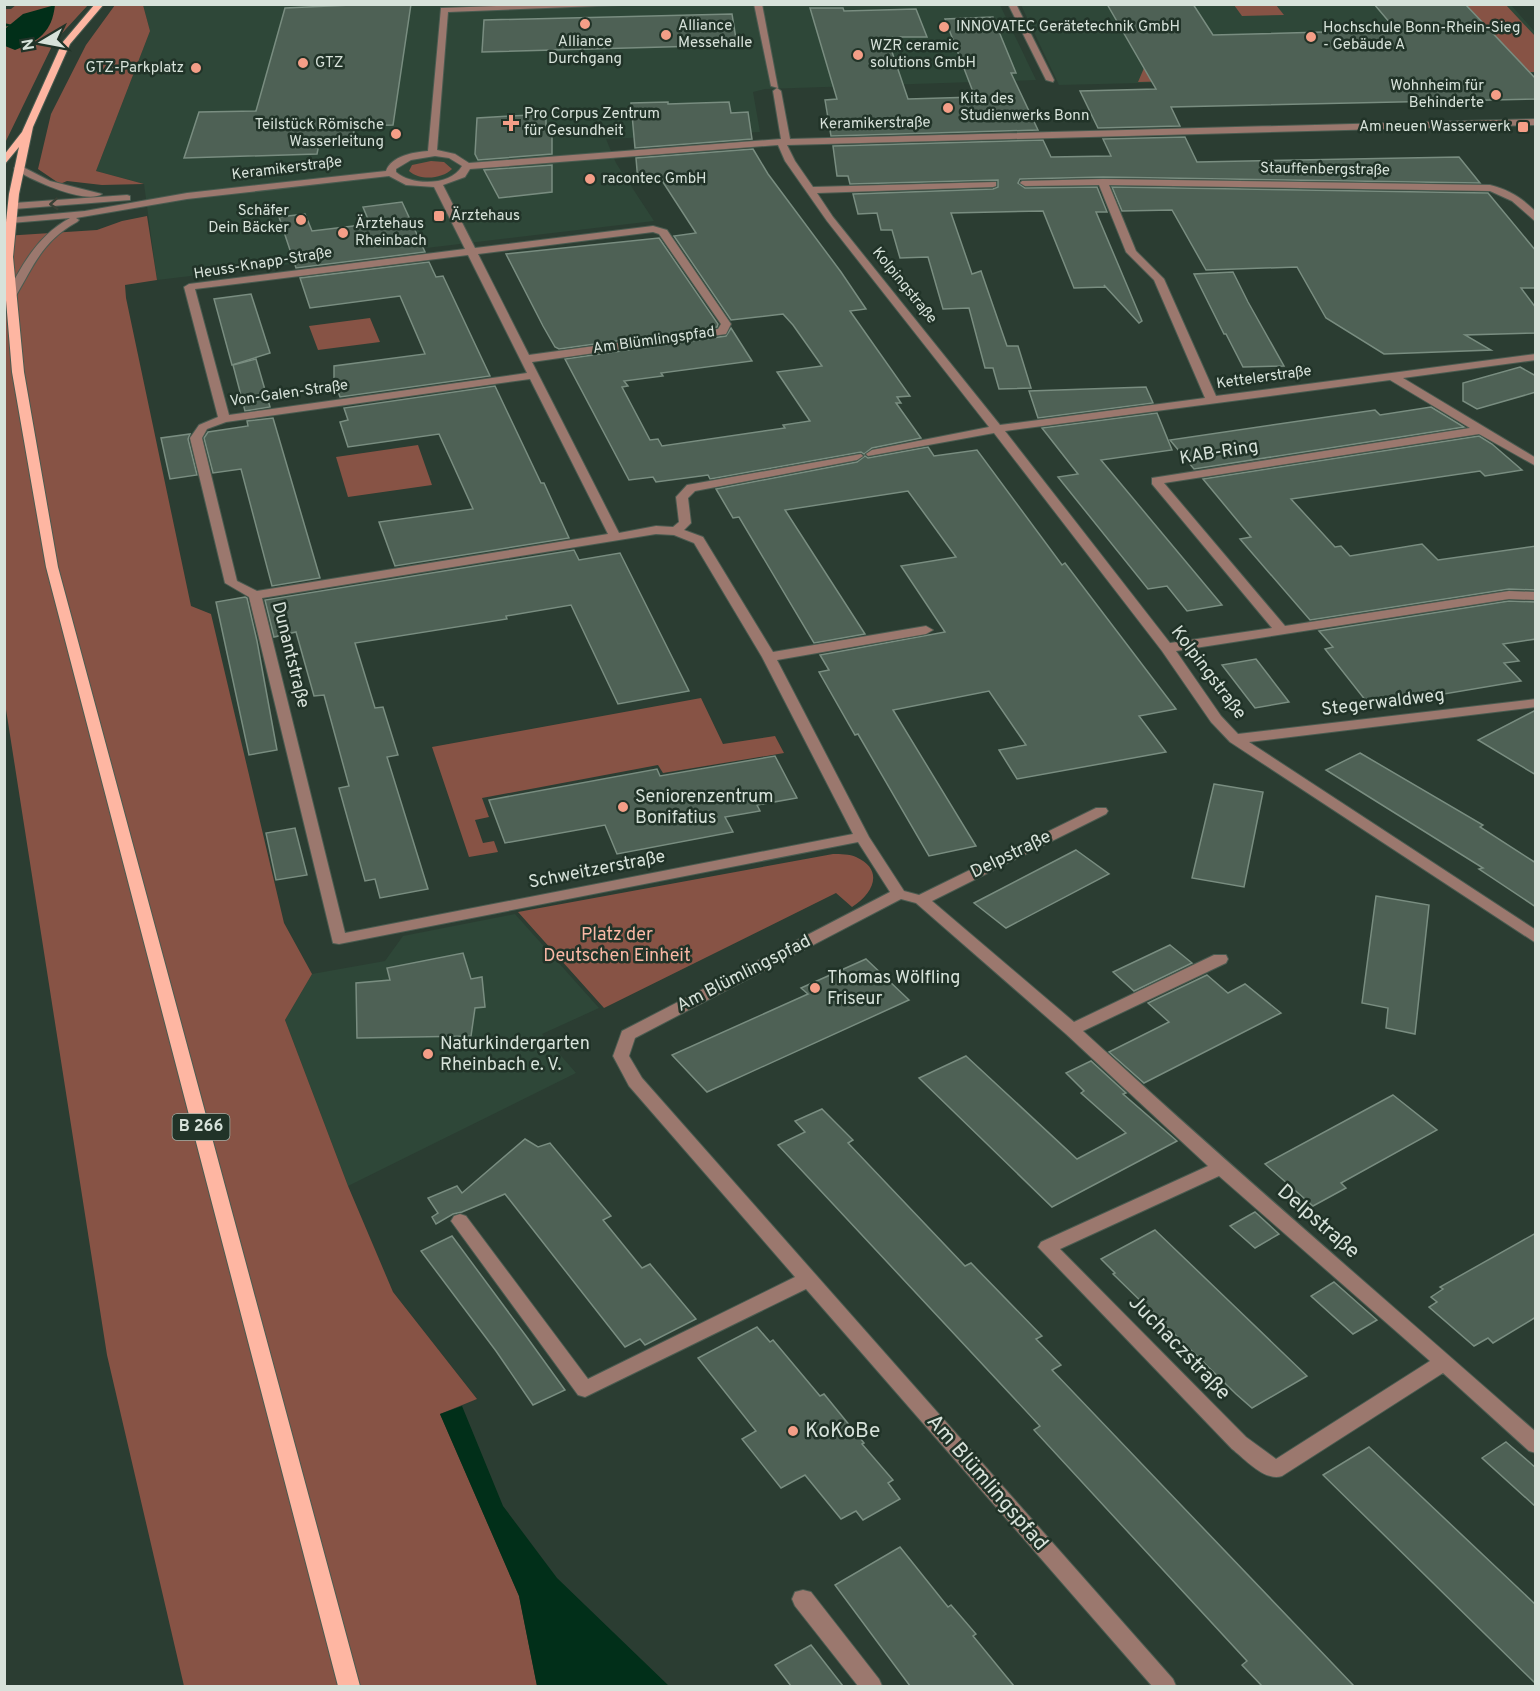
<svg xmlns="http://www.w3.org/2000/svg" width="1540" height="1691" font-family="Overpass,sans-serif">
	<style>
		.built { fill: #2e4738 }
		.green { fill: #875345 }
		.water { fill: #012f19 }
		.lines { fill: none; stroke-linecap: round; stroke-linejoin: round }
		.stream { fill: #012f19; fill-rule: evenodd }
		.building { fill: #4e6155; stroke: #798d80; stroke-width: 1.5 }
		.minor-casing { stroke: #4a5b50; stroke-width: 2 }
		.major-casing { stroke: #4a5b50; stroke-width: 2 }
		.minor { fill: #9b786e; fill-rule: evenodd }
		.major { fill: #feb6a2; fill-rule: evenodd }
		.oneway { stroke: #394136 }
		.poi-dot { fill: #f49e87; stroke: #213328; stroke-width: 2 }
		.labels { text-anchor: middle; dominant-baseline: central; stroke-width: 5; stroke-linejoin: round; paint-order: stroke }
		.far-poi-label { font-size: 15px; fill: #d7e2da; stroke: #213328; text-anchor: start }
		.far-street-label { font-size: 15px; fill: #d7e2da; stroke: #213328 }
		.shield { fill: #213328; stroke: #a0aea5; stroke-width: 1.5 }
		.shield-label { font-size: 16px; font-weight: bold; fill: #d7e2da }
		.street-label { font-size: 18px; fill: #d7e2da; stroke: #213328 }
		.poi-label { font-size: 18px; fill: #d7e2da; stroke: #213328; text-anchor: start }
		.park-label { font-size: 18px; fill: #f9b8a5; stroke: #213328 }
		.near-street-label { font-size: 21px; fill: #d7e2da; stroke: #213328 }
		.near-poi-label { font-size: 21px; fill: #d7e2da; stroke: #213328; text-anchor: start }
	</style>
	<rect width="100%" height="100%" fill="#2b3d32"/>
	<g class="built">
		<polygon points="462,4 1000,5 1036,80 765,89 753,92 760,132 606,139 616,163 654,221 157,280 144,184 96,171 150,31 143,5"/>
		<polygon points="1021,5 1511,5 1535,32 1535,73 1059,85"/>
		<polygon points="515,914 599,1008 542,1034 576,1073 348,1186 285,1020 312,974 385,961 403,936"/>
	</g>
	<g class="green">
		<polygon points="16,5 88,5 54,42 5,143 5,9 11,9"/>
		<polygon points="115,5 143,5 150,31 96,171 144,184 102,185 67,181 60,184 38,169 51,114 86,45"/>
		<polygon points="1234,5 1276,5 1284,15 1242,16"/>
		<polygon points="1465,5 1506,5 1535,36 1535,72 1138,82 1144,68 1248,65 1398,39"/>
		<path d="M431,161L444,162L452,169C442,179 420,181 409,171L412,165Z"/>
		<polygon points="147,216 157,280 125,285 126,298 191,606 211,614 284,923 312,974 285,1020 348,1186 393,1292 477,1399 440,1414 519,1596 537,1686 184,1686 107,1355 5,703 4,236 97,230 122,221"/>
		<polygon points="370,318 380,342 318,350 309,326"/>
		<polygon points="418,445 432,485 348,497 336,457"/>
		<polygon points="701,698 723,744 775,736 784,753 663,773 658,765 482,798 489,817 475,820 483,843 494,841 498,852 469,857 432,747"/>
		<path d="M833,854C840,854 850,854 856,857C885,870 873,894 852,907L836,893L604,1008L518,912Z"/>
	</g>
	<g class="water">
		<path d="M55,5C52,32 39,41 15,50L5,46L6,28L23,14Z"/>
		<polygon points="462,1406 503,1506 557,1578 669,1686 537,1686 519,1596 440,1414"/>
	</g>
	<g class="lines">
		<polygon class="stream" points="4,23 13,25 4,27"/>
	</g>
	<g class="building">
		<polygon points="374,4 411,4 393,125 355,126 353,138 320,139 317,154 184,158 199,112 256,111 285,8"/>
		<polygon points="1107,4 1193,4 1213,35 1396,30 1374,4 1465,4 1536,79 1536,99 1171,107 1180,126 1098,128 1080,91 1156,89"/>
		<polygon points="810,8 843,8 844,11 916,9 927,37 887,37 908,99 975,97 945,19 993,17 1016,73 1011,73 1038,130 831,136 825,100 837,99"/>
		<polygon points="732,14 737,45 482,52 484,20"/>
		<polygon points="668,102 668,104 729,102 731,113 748,112 752,139 635,148 631,103"/>
		<polygon points="546,114 546,128 552,128 552,154 478,160 475,154 477,118"/>
		<polygon points="1185,137 1197,162 1459,157 1480,183 1103,177 1020,179 1018,183 1025,188 1097,187 1107,212 1096,212 1142,321 1139,323 1104,285 1105,287 1074,288 1043,211 951,213 972,274 981,271 1007,346 1018,346 1031,388 999,389 993,368 985,368 969,308 943,309 928,257 900,258 892,230 881,230 877,213 858,214 853,194 993,189 998,187 998,180 850,184 848,176 837,176 833,146 1043,140 1051,157 1111,156 1103,139"/>
		<polygon points="753,149 768,174 841,272 866,309 850,311 910,396 897,397 901,403 896,403 921,438 872,448 864,454 861,452 710,479 708,475 656,482 653,477 629,480 565,359 726,336 731,328 752,361 661,373 663,376 624,381 628,386 622,387 650,440 658,439 662,446 785,428 783,425 810,421 777,372 822,366 793,325 783,314 731,320 674,236 696,233 661,179 638,182 636,158"/>
		<polygon points="552,165 552,192 499,198 484,170"/>
		<polygon points="1112,187 1488,193 1536,251 1536,288 1521,288 1536,308 1536,333 1465,335 1491,350 1384,354 1326,318 1297,267 1206,270 1172,210 1122,211"/>
		<polygon points="402,202 425,252 296,268 279,217 305,214 312,231 370,224 363,207"/>
		<polygon points="659,238 718,324 717,327 559,349 555,347 543,326 506,254"/>
		<polygon points="429,262 436,277 443,276 490,376 340,397 334,380 334,366 425,354 400,296 310,308 300,278"/>
		<polygon points="1233,272 1248,302 1284,366 1243,367 1226,334 1224,334 1194,274"/>
		<polygon points="251,294 270,353 232,365 214,299"/>
		<polygon points="256,359 270,407 245,411 233,365"/>
		<polygon points="1520,367 1536,376 1536,392 1477,409 1463,401 1463,383"/>
		<polygon points="495,386 541,483 544,483 569,538 395,566 379,522 473,509 439,434 348,447 340,422 348,420 344,408"/>
		<polygon points="1146,387 1153,403 1038,418 1029,391"/>
		<polygon points="1431,407 1464,427 1194,469 1170,440 1375,410 1380,415"/>
		<polygon points="1157,413 1172,450 1101,460 1222,605 1187,611 1167,586 1148,589 1058,477 1078,474 1042,428"/>
		<polygon points="273,418 320,578 272,586 241,469 213,473 204,438 208,432 248,426 247,421"/>
		<polygon points="190,434 188,439 197,475 170,479 161,438"/>
		<polygon points="1479,436 1492,444 1522,470 1485,476 1480,471 1291,499 1335,547 1341,546 1350,556 1422,544 1438,560 1536,546 1536,590 1509,589 1310,620 1240,539 1251,537 1203,479"/>
		<polygon points="928,447 934,456 977,450 1062,565 1065,563 1176,709 1139,716 1166,752 1017,779 999,750 1026,745 989,691 893,710 976,846 929,856 858,734 855,735 819,672 829,670 820,655 945,632 901,566 956,557 908,491 785,510 865,634 814,643 739,517 733,518 716,489 857,462 865,456 868,458"/>
		<polygon points="574,550 579,560 620,553 689,691 618,704 571,605 506,616 507,619 355,643 375,708 383,707 398,755 387,757 428,889 380,898 375,879 365,881 339,788 349,786 324,695 314,696 296,632 274,637 265,600"/>
		<polygon points="245,597 247,598 257,641 277,750 249,755 216,602"/>
		<polygon points="1509,601 1536,602 1536,639 1503,644 1519,661 1504,663 1521,681 1438,695 1434,691 1366,701 1325,649 1333,647 1319,631"/>
		<polygon points="1256,659 1289,702 1255,708 1222,665"/>
		<polygon points="1536,710 1536,775 1478,740"/>
		<polygon points="1360,753 1483,825 1480,827 1536,863 1536,907 1479,869 1483,868 1326,770"/>
		<polygon points="775,756 797,798 757,805 760,811 725,817 733,832 617,854 605,825 505,843 489,800 657,769 660,776"/>
		<polygon points="1214,784 1263,792 1244,887 1192,878"/>
		<polygon points="295,828 307,875 276,880 266,833"/>
		<polygon points="1076,850 1109,874 1006,928 974,903"/>
		<polygon points="1376,896 1429,905 1415,1034 1386,1028 1388,1008 1362,1003"/>
		<polygon points="1170,945 1192,963 1134,991 1113,972"/>
		<polygon points="463,953 471,979 482,977 485,1007 475,1008 471,1036 357,1038 356,983 390,980 387,968"/>
		<polygon points="866,959 909,1000 707,1092 672,1055 808,994 801,988"/>
		<polygon points="1207,975 1228,993 1245,984 1281,1013 1144,1083 1109,1052 1169,1022 1148,1003"/>
		<polygon points="966,1056 1077,1159 1126,1133 1081,1093 1084,1091 1066,1073 1091,1061 1126,1093 1123,1094 1177,1141 1052,1207 919,1078"/>
		<polygon points="1393,1095 1437,1130 1341,1183 1346,1188 1313,1206 1265,1164"/>
		<polygon points="822,1109 853,1140 848,1143 965,1266 971,1263 1042,1336 1036,1339 1061,1365 1052,1370 1354,1686 1262,1686 1242,1665 1247,1661 1034,1430 1040,1426 778,1145 805,1132 795,1121"/>
		<polygon points="525,1139 538,1147 550,1143 611,1216 603,1220 642,1268 650,1264 696,1319 645,1345 640,1339 625,1347 505,1194 462,1212 453,1214 436,1224 432,1217 438,1213 428,1198 457,1186 462,1193"/>
		<polygon points="1255,1212 1279,1234 1255,1248 1230,1226"/>
		<polygon points="1155,1230 1229,1301 1307,1376 1252,1408 1236,1394 1113,1274 1115,1273 1101,1259"/>
		<polygon points="1536,1233 1536,1317 1493,1343 1488,1338 1474,1346 1429,1307 1437,1302 1431,1297 1443,1289 1440,1287"/>
		<polygon points="452,1236 526,1336 565,1390 533,1405 496,1351 421,1251"/>
		<polygon points="1334,1282 1377,1320 1353,1334 1311,1296"/>
		<polygon points="757,1327 770,1342 773,1340 820,1396 824,1394 864,1443 862,1444 893,1480 888,1483 900,1499 863,1520 856,1511 841,1519 805,1475 781,1488 742,1439 756,1431 698,1358"/>
		<polygon points="1506,1442 1536,1468 1536,1507 1482,1458"/>
		<polygon points="1369,1447 1536,1605 1536,1684 1323,1475"/>
		<polygon points="900,1547 948,1607 951,1605 976,1634 973,1636 1014,1686 910,1686 835,1585"/>
		<polygon points="811,1645 843,1686 791,1686 775,1665"/>
	</g>
	<g class="lines">
		<defs>
			<g id="minor">
				<path d="M547,4H648L448,12L437,150L455,154L469,163L781,139L773,91L777,88L781,91L790,139L1536,119V125L787,145L795,161L813,187L996,182V186L993,187L817,193L833,217L1000,425L1205,398L1154,280L1126,252L1099,185L1025,186L1020,183L1022,181L1103,179L1490,185C1510,190 1522,198 1536,212V222L1512,201L1490,191L1109,185L1136,251L1164,279L1216,396L1536,354V360L1403,378L1536,458V466L1479,434L1164,483L1285,626L1509,591L1536,592V600L1509,599L1176,651L1221,716L1238,734L1536,699V707L1249,742L1536,930V943L1230,742L1211,722L1162,651L994,433L868,456L866,454L872,450L989,427L827,221L785,161L778,145L470,169L465,177L443,185L475,248L653,226L667,230L731,324L726,334L532,362L619,533L656,526L673,527L679,522L676,497L687,485L861,454L863,456L857,460L695,491L688,498L691,523L684,530L703,537L773,652L926,626L933,630L926,634L777,660L869,837L904,891L919,895L1096,808H1106L1108,811L1106,814L932,901L1074,1022L1214,955H1226L1228,959L1226,963L1083,1031C1232,1168 1385,1299 1536,1432V1453L1529,1451L1443,1373L1282,1476C1265,1482 1245,1459 1232,1449L1038,1247L1041,1242L1208,1166L1066,1034L916,903L901,899L635,1038L629,1056L642,1078L1173,1679L1176,1686H1152L806,1289L585,1397L578,1395L451,1221L454,1216L460,1214L466,1216L588,1379L795,1277L629,1086L613,1056L622,1031L890,892L858,842L339,944L333,943L249,597L225,583L190,438L199,425L218,417L184,287L189,284L465,249L434,187L406,185L389,176L187,199L76,218L79,220L77,222C41,242 34,266 14,299L5,297C22,265 37,236 70,218L11,223L6,220L8,218L85,211L187,193L386,171C391,156 414,152 428,151L441,8ZM435,156L449,158L462,166C451,186 412,186 396,172V169L411,160ZM653,232L659,234L721,324L718,329L529,355L478,254ZM468,255L527,373L229,415L195,289ZM530,379L608,534L257,591L237,581L202,438L207,429L226,422ZM1390,380L1470,428L1152,478V484L1272,628L1170,643L1005,431ZM656,534L674,535L694,543L762,657L853,834L345,933L262,598ZM1219,1176L1430,1361L1276,1459L1246,1437L1060,1249Z"/>
				<polygon points="754,4 762,4 778,88 771,86"/>
				<polygon points="1008,4 1016,4 1054,80 1053,82 1046,80"/>
				<path d="M19,165L50,181L102,194C86,205 31,180 16,170L14,168Z"/>
				<polygon points="127,195 130,196 130,200 14,209 9,206 14,203"/>
				<polygon points="803,1590 811,1592 879,1679 882,1686 858,1686 795,1606 792,1599 795,1592"/>
			</g>
			<polygon id="major" points="95,4 104,4 70,44 33,127 19,194 13,257 24,372 58,567 360,1686 338,1686 46,567 12,372 4,276 4,241 9,194 19,147 4,165 4,155 22,132 62,43"/>
		</defs>
		<use href="#minor" class="minor-casing"/>
		<use href="#major" class="major-casing"/>
		<use href="#minor" class="minor"/>
		<use href="#major" class="major"/>
	</g>
	<defs><path id="oneway-chevron" d="M-2-3.5L2.5 0L-2 3.5" fill="none" stroke-width="1.6" stroke-linecap="round" stroke-linejoin="round" transform="scale(1.5)"/></defs>
	<use class="oneway" href="#oneway-chevron" transform="translate(54 204) rotate(176)"/>
	<g class="poi-dot">
		<circle cx="585" cy="24" r="6"/>
		<circle cx="944" cy="27" r="6"/>
		<circle cx="666" cy="35" r="6"/>
		<circle cx="1311" cy="37" r="6"/>
		<circle cx="858" cy="55" r="6"/>
		<circle cx="303" cy="63" r="6"/>
		<circle cx="196" cy="68" r="6"/>
		<circle cx="1496" cy="95" r="6"/>
		<circle cx="948" cy="108" r="6"/>
		<path d="M508 114h6v6h6v6h-6v6h-6v-6h-6v-6h6z"/>
		<rect x="1517" y="121" width="12" height="12" rx="3"/>
		<circle cx="396" cy="134" r="6"/>
		<circle cx="590" cy="179" r="6"/>
		<rect x="433" y="210" width="12" height="12" rx="3"/>
		<circle cx="301" cy="220" r="6"/>
		<circle cx="343" cy="233" r="6"/>
		<circle cx="623" cy="807" r="6"/>
		<circle cx="815" cy="988" r="6"/>
		<circle cx="428" cy="1054" r="6"/>
		<circle cx="793" cy="1431" r="6"/>
	</g>
	<g class="labels">
		<g class="far-poi-label">
			<text x="678" y="26">Alliance<tspan x="678" dy="17">Messehalle</tspan></text>
			<text x="956" y="27">INNOVATEC Gerätetechnik GmbH</text>
			<text x="1323" y="28">Hochschule Bonn-Rhein-Sieg<tspan x="1323" dy="17">- Gebäude A</tspan></text>
			<text x="585" y="42" text-anchor="middle">Alliance<tspan x="585" dy="17">Durchgang</tspan></text>
			<text x="870" y="46">WZR ceramic<tspan x="870" dy="17">solutions GmbH</tspan></text>
			<text x="315" y="63">GTZ</text>
			<text x="184" y="68" text-anchor="end">GTZ-Parkplatz</text>
			<text x="1484" y="86" text-anchor="end">Wohnheim für<tspan x="1484" dy="17">Behinderte</tspan></text>
			<text x="960" y="99">Kita des<tspan x="960" dy="17">Studienwerks Bonn</tspan></text>
			<text x="524" y="114">Pro Corpus Zentrum<tspan x="524" dy="17">für Gesundheit</tspan></text>
			<text x="384" y="125" text-anchor="end">Teilstück Römische<tspan x="384" dy="17">Wasserleitung</tspan></text>
			<text x="1511" y="127" text-anchor="end">Am neuen Wasserwerk</text>
			<text x="602" y="179">racontec GmbH</text>
			<text x="289" y="211" text-anchor="end">Schäfer<tspan x="289" dy="17">Dein Bäcker</tspan></text>
			<text x="451" y="216">Ärztehaus</text>
			<text x="355" y="224">Ärztehaus<tspan x="355" dy="17">Rheinbach</tspan></text>
		</g>
		<g class="far-street-label">
			<text transform="translate(875 124) rotate(-1)">Keramikerstraße</text>
			<text transform="translate(287 169) rotate(-7)">Keramikerstraße</text>
			<text transform="translate(1325 170) rotate(1)">Stauffenbergstraße</text>
			<text transform="translate(263 264) rotate(-9)">Heuss-Knapp-Straße</text>
			<text transform="translate(904 286) rotate(51)">Kolpingstraße</text>
			<text transform="translate(654 341) rotate(-8)">Am Blümlingspfad</text>
			<text transform="translate(1264 378) rotate(-8)">Kettelerstraße</text>
			<text transform="translate(289 394) rotate(-8)">Von-Galen-Straße</text>
		</g>
		<rect class="shield" x="172.5" y="1114" width="57" height="26" rx="4.5"/>
		<g class="shield-label">
			<text x="201" y="1127">B 266</text>
		</g>
		<g class="street-label">
			<text transform="translate(1219 453) rotate(-9)">KAB-Ring</text>
			<text transform="translate(290 655) rotate(76)">Dunantstraße</text>
			<text transform="translate(1208 673) rotate(53)">Kolpingstraße</text>
			<text transform="translate(1383 703) rotate(-7)">Stegerwaldweg</text>
			<text transform="translate(1011 855) rotate(-26)">Delpstraße</text>
			<text transform="translate(597 870) rotate(-11)">Schweitzerstraße</text>
			<text transform="translate(744 974) rotate(-27)">Am Blümlingspfad</text>
		</g>
		<g class="poi-label">
			<text x="635" y="797">Seniorenzentrum<tspan x="635" dy="21">Bonifatius</tspan></text>
			<text x="827" y="978">Thomas Wölfling<tspan x="827" dy="21">Friseur</tspan></text>
			<text x="440" y="1044">Naturkindergarten<tspan x="440" dy="21">Rheinbach e. V.</tspan></text>
		</g>
		<g class="park-label">
			<text x="617" y="935">Platz der<tspan x="617" dy="21">Deutschen Einheit</tspan></text>
		</g>
		<g class="near-street-label">
			<text transform="translate(1318 1222) rotate(41)">Delpstraße</text>
			<text transform="translate(1179 1348) rotate(46)">Juchaczstraße</text>
			<text transform="translate(987 1483) rotate(49)">Am Blümlingspfad</text>
		</g>
		<g class="near-poi-label">
			<text x="805" y="1431">KoKoBe</text>
		</g>
	</g>
	<rect width="1540" height="1691" fill="none" stroke="#d7e2da" stroke-width="12"/>
	<g transform="translate(42 42) rotate(260)" stroke="#213328" stroke-width="4.5" paint-order="stroke">
	<path d="M0-4.5L10 22L0 15L-10 22Z" fill="#d7e2da"/>
	<text y="-9" font-size="16" font-weight="bold" text-anchor="middle" fill="#d7e2da">N</text>
	</g>
</svg>
